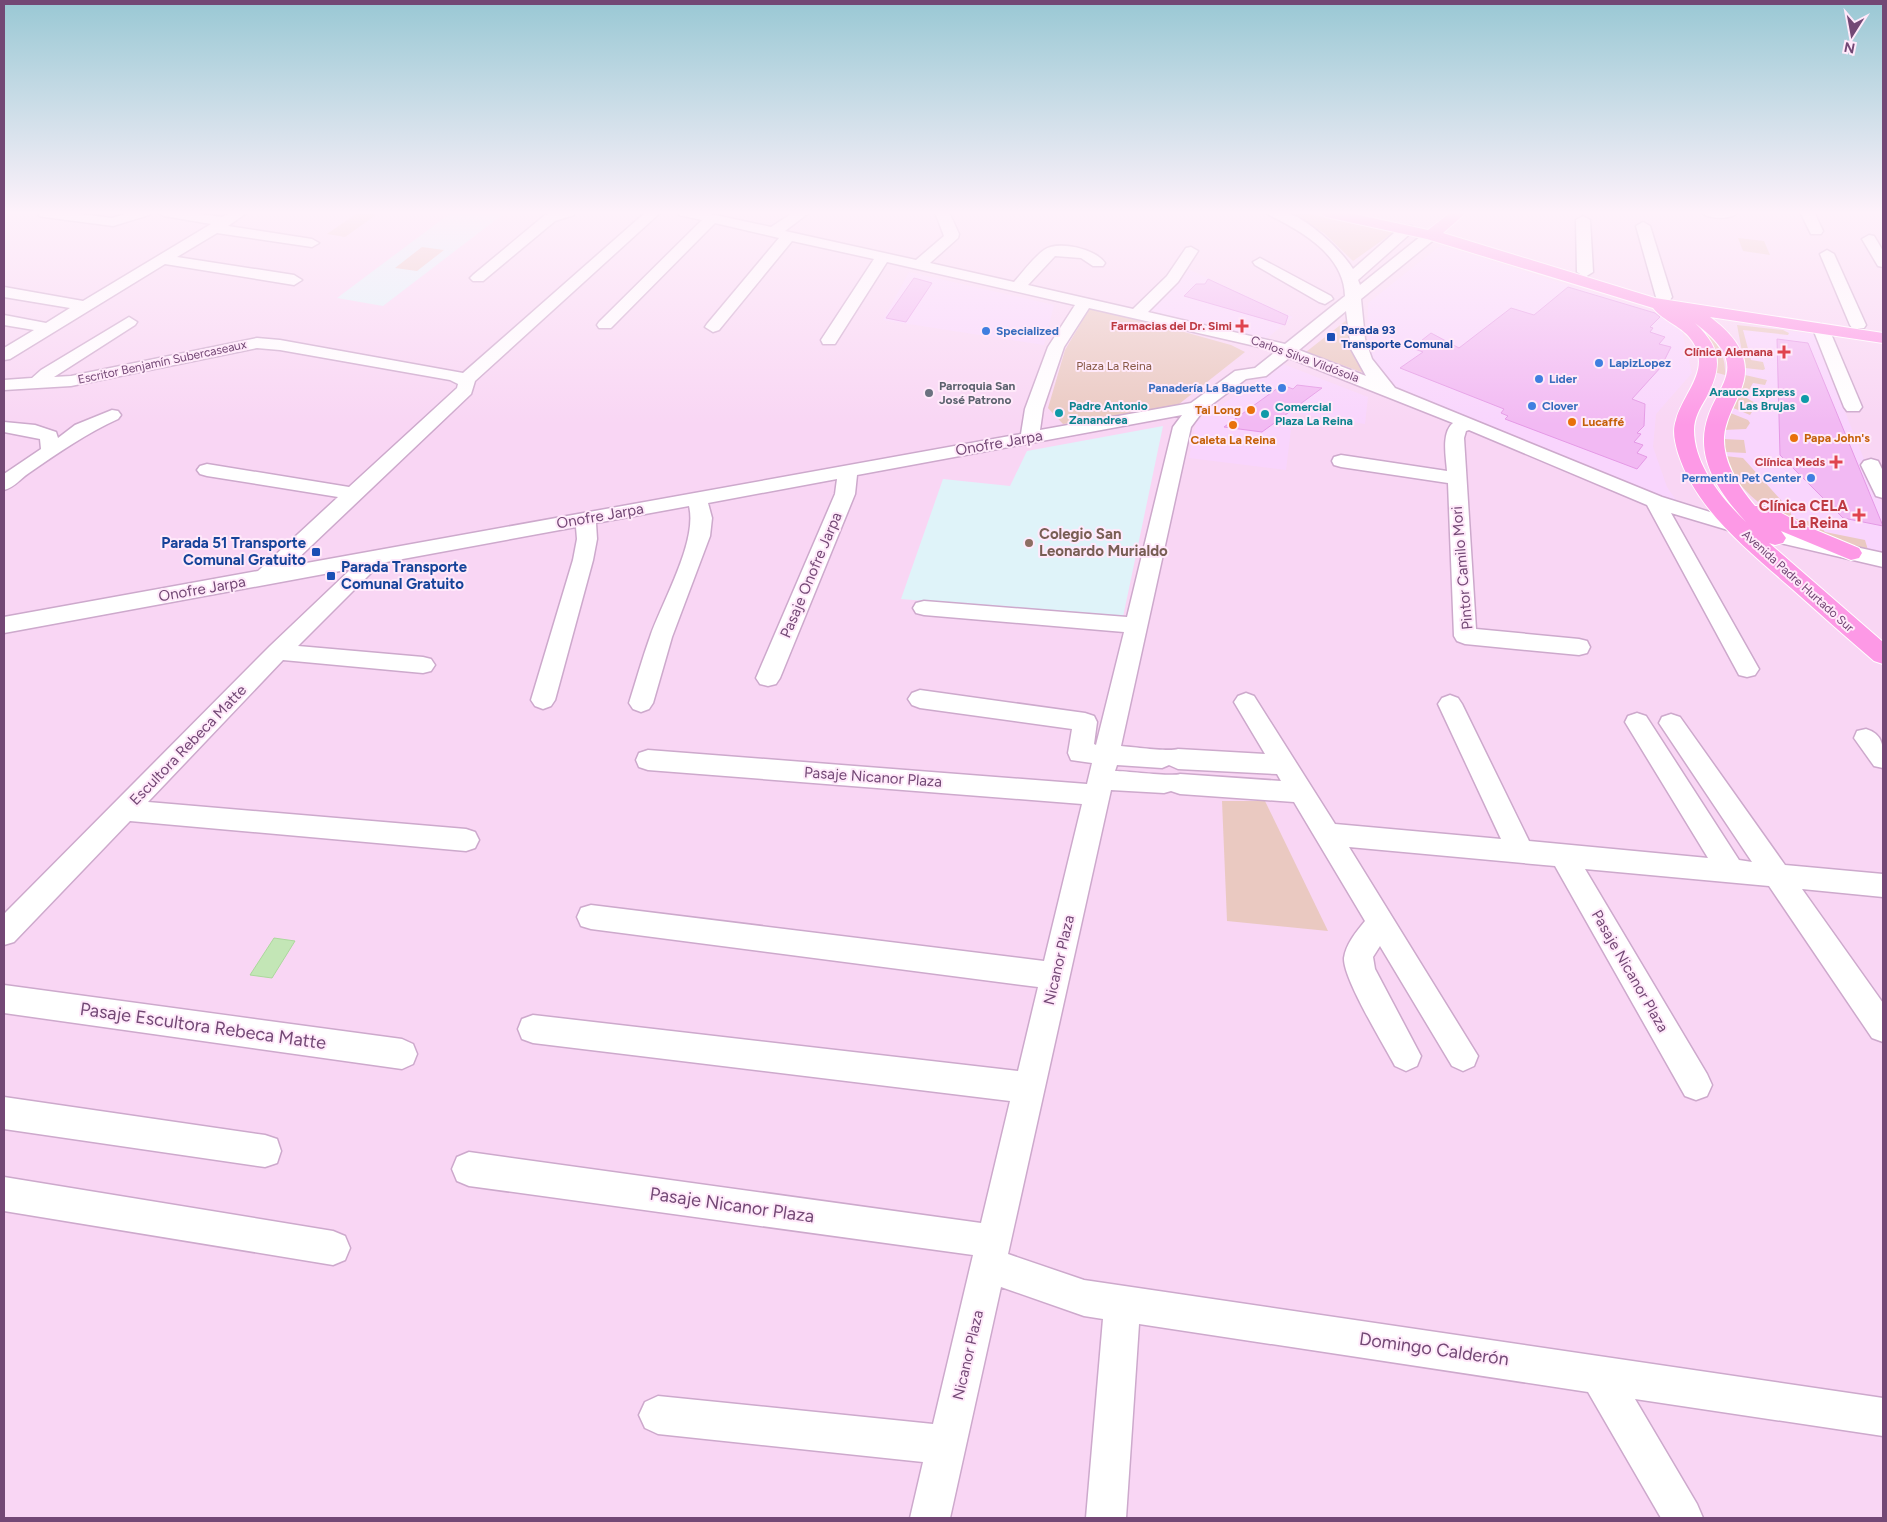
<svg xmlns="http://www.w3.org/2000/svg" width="1887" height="1522" font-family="Figtree,sans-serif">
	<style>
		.residential { fill: #f9d6f4 }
		.commercial { fill: #f9d5fd }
		.education { fill: #dff3f9 }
		.green { fill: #eac9c1 }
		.water { fill: #c3e6b6; stroke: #abd89c }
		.building { fill: #f2b9f3; stroke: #e499e5 }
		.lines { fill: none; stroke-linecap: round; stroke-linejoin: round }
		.minor-casing { stroke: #cda9cc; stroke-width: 3 }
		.major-casing { stroke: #fff; stroke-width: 2 }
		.minor { fill: #fff; fill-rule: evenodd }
		.major { fill: #fd99e6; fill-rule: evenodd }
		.health-dot { fill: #e0444e; stroke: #ffe9fa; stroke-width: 2 }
		.shop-dot { fill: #3f7fe0; stroke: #ffe9fa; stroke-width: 2 }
		.transit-dot { fill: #1a4fb4; stroke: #ffe9fa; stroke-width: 2 }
		.worship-dot { fill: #6b7280; stroke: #ffe9fa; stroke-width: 2 }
		.culture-dot { fill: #0f9aa8; stroke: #ffe9fa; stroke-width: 2 }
		.food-dot { fill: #e8710a; stroke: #ffe9fa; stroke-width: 2 }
		.education-dot { fill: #8d6e63; stroke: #ffe9fa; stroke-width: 2 }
		.labels { text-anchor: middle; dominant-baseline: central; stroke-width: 4; stroke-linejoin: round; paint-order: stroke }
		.far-health-label { font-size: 12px; font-weight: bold; fill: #be3a42; stroke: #ffe9fa; text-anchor: end }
		.far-transit-label { font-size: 12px; font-weight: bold; fill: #164399; stroke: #ffe9fa; text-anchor: start }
		.far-shop-label { font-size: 12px; font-weight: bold; fill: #366cbe; stroke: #ffe9fa; text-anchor: start }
		.far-street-label { font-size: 12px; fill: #734875; stroke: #ffe9fa }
		.far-park-label { font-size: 12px; fill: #875945; stroke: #ffe9fa }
		.far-worship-label { font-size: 12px; font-weight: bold; fill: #5b616d; stroke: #ffe9fa; text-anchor: start }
		.far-culture-label { font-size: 12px; font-weight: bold; fill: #0d838f; stroke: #ffe9fa; text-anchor: start }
		.far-food-label { font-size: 12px; font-weight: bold; fill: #c56008; stroke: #ffe9fa; text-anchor: start }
		.street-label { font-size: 15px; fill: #734875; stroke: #ffe9fa }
		.health-label { font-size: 15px; font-weight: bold; fill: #be3a42; stroke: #ffe9fa; text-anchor: end }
		.education-label { font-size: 15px; font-weight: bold; fill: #785e54; stroke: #ffe9fa; text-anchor: start }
		.transit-label { font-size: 15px; font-weight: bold; fill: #164399; stroke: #ffe9fa; text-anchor: end }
		.near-street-label { font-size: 18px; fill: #734875; stroke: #ffe9fa }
	</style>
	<rect width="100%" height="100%" fill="#fde2f7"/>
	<rect class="residential" x="4" y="212" width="1879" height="1306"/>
	<g class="commercial">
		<polygon points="1441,245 1663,315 1682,331 1692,373 1656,414 1653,447 1667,487 1678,503 1403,393 1381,374 1367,352 1368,303"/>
		<polygon points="1188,269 1293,317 1266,339 1147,312"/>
		<polygon points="909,272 1054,305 1044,345 883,320"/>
		<polygon points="1737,325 1814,334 1883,507 1883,554 1852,547 1761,506 1739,482 1726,459 1723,443 1724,421 1745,378"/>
		<polygon points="1283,364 1368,397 1365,424 1293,413 1286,470 1189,458 1196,422"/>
	</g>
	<g class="education">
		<polygon points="452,212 506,212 383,306 337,298"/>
		<polygon points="1163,426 1123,617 901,599 943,479 1010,486 1027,451"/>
	</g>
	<g class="green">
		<polygon points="359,212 376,215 345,237 327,234"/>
		<polygon points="1289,212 1299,212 1394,232 1353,261 1324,233"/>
		<polygon points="1738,238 1764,241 1770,255 1743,251"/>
		<polygon points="422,247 444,250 417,271 395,268"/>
		<polygon points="1091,306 1231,345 1245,352 1174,408 1063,424 1048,408 1065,350"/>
		<path d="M1680,311C1703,328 1727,344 1725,375L1714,372Z"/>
		<polygon points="1348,319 1355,358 1367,374 1306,352"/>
		<polygon points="1737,325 1783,330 1789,333 1788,335 1743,330 1751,360 1763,362 1765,369 1763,370 1745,368"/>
		<polygon points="1745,375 1767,380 1765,385 1753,383 1745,397 1757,404 1750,415 1731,407"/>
		<polygon points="1728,412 1748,420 1750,423 1746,429 1723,430"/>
		<polygon points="1723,439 1744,440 1746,453 1725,452"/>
		<path d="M1725,456L1743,458L1790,510L1792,518L1817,523L1825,532L1865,540L1868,550C1819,540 1740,509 1725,456Z"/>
		<polygon points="1222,801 1265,801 1328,931 1227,921"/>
	</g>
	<polygon class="water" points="274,938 295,941 272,978 250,975"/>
	<g class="building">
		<polygon points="914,278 932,283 906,322 886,318"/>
		<polygon points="1208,279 1288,316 1285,325 1184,296 1196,284 1205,284"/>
		<polygon points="1568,287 1655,313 1660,317 1650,327 1653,328 1650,332 1665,337 1659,344 1671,347 1661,367 1632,399 1645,404 1644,426 1637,433 1641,434 1634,442 1643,445 1637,453 1647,457 1637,469 1505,419 1508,416 1501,413 1504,409 1400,368 1423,352 1412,348 1431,333 1459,348 1511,308 1534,315"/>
		<polygon points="1777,339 1808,343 1883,526 1843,518 1780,455"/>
		<polygon points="1282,385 1293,389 1297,385 1322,388 1262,432 1224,427"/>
	</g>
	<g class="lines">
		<defs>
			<g id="minor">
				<polygon points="38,212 65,212 112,218 131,212 151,212 149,215 113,226 44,217 39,216"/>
				<polygon points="157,212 187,212 222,217 232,212 248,212 228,226 312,239 319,243 312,247 217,233 177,257 294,275 302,280 294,285 165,264 10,359 4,360 4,348 34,330 4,325 4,315 46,323 70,308 4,297 4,287 83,301 211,224 164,216"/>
				<polygon points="556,212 576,212 574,215 555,221 483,281 473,281 470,278 473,275 545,215"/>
				<path d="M646,212H661L475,381L471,394L290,566L1021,434L1025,409L1048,347L1075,305L887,262L835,344H823L821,340L874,259L792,241L719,330L713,332L705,327L707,324L779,238L715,223L611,328H599L597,325L599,322L702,220L679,215L677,212H701L771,227L794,212H810L785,231L916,260L944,236L935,212H949L959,234L958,238L930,263L1014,282C1023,272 1033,258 1044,250C1058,240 1096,249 1105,263L1103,266H1093L1081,258L1055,256L1028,285L1133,309L1167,276L1186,248L1191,247L1198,251L1178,282L1148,312L1285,344L1345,296C1344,255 1302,231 1269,215L1267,212C1272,212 1278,211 1283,212C1306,216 1341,250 1353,269L1402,226H1412L1414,229L1412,232L1358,280L1360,285L1426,232H1436L1438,235L1436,238L1361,299L1365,339L1372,359L1395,388L1662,497L1742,522L1883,553V567L1738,533L1671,513L1759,669L1755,675L1747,677L1739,675L1647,505L1469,430L1466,431L1464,438L1476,629L1579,639L1587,641L1590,647L1587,653L1579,655L1465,644L1457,641L1454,636L1448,483L1341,467L1334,465L1332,461L1334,457L1341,455L1447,471C1446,457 1441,433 1453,423L1289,358L1266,376L1246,379L1203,411L1191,427L1121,746C1134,747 1169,752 1178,749L1265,754L1234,702L1238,696L1246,693L1254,696L1335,824L1501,839L1438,704L1442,698L1450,695L1458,698L1462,704L1529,841L1708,858L1625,722L1628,716L1637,713L1646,716L1739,860L1752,862L1659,723L1662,717L1671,714L1680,717L1785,865L1883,874V897L1802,889L1883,1003V1042L1872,1038L1769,886L1585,869L1707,1074L1712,1085L1707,1096L1696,1100L1685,1096L1555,866L1349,847L1478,1056L1474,1066L1463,1071L1452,1066L1380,946L1373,957L1375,969L1421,1056L1417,1066L1406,1071L1395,1066C1384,1045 1343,979 1344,958C1346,944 1356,932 1365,921L1294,802L1180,794L1171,791L1164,793L1111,790L1008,1254L1084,1280L1883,1398V1436L1635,1399L1697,1504L1703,1518H1661L1588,1392L1139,1324L1126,1518H1086L1103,1319L1084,1316L1001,1287L950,1518H910L923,1462L658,1434L645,1428L639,1415L645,1402L658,1396L933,1424L973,1255L469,1186L457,1181L452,1169L457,1157L469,1152L981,1223L1010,1101L533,1043L522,1039L518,1029L522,1019L533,1015L1018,1071L1038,987L591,929L581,926L577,917L581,908L591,905L1044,961L1082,804L648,770L639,767L636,760L639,753L648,750L1087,784L1092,763L1071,760L1068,753L1072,729L920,708L912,705L908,699L912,693L920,690L1085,713L1094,716L1097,722L1094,744L1096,745L1124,632L924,615L916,613L913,608L916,603L924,601L1127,617L1173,427L1182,415L857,475L855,494L780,678L776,684L768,686L760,684L756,678L835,494L837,479L708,503L712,518L710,536L672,637L653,703L649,709L641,712L633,709L629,703C636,681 642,659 650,637C662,602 698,541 689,506L596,523L597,539L593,560L555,700L551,706L543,709L535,706L531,700L573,560L577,539L576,527L381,563L298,646L423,657L431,659L435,665L431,671L423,673L283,660L148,802L466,829L475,832L479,840L475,848L466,851L130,821L14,942L4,945V914L270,646L351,569L4,633V617L258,571L338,497L207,476L200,474L197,470L200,466L207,464L349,487L457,388L458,384L450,380L280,350L257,348L71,386L4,390V380L32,378L41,370L129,317L137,322L135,325L54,377L71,376L257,338L280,340L463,373ZM1089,308L1264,348L1275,352L1255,368L1235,371L1191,403L1040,430L1043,409L1064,347ZM1346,311L1351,349L1366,376L1299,350ZM1117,765L1162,768L1169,765L1178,769L1277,774L1281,781L1180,774C1172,777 1128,771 1115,771Z"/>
				<path d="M1701,212H1736L1737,213C1731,220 1707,219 1701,212Z"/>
				<polygon points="1800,212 1814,212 1823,231 1821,234 1811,234"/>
				<polygon points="1583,216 1590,220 1593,272 1585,277 1577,272 1576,220"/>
				<polygon points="1643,222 1650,226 1672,297 1670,300 1658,300 1656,297 1636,226"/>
				<polygon points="1869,235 1874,236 1883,251 1883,267 1878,266 1862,239"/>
				<polygon points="1827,250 1834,254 1866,325 1864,328 1852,328 1850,325 1820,254"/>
				<polygon points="1260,258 1331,296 1333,299 1325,304 1319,302 1255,265 1253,262"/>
				<polygon points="1821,324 1829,329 1862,407 1859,411 1847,411 1844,407 1813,329"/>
				<path d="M112,410L118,411L121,415L118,419C87,433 58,453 29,473C20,479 15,487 4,490V474L41,449L40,439L4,432V422L35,425L56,432L58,438L75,425Z"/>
				<polygon points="1871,459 1878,461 1883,471 1883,498 1876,496 1861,465 1864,461"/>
				<path d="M1866,729C1886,735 1883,751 1883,768L1874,766L1854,738L1857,731Z"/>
				<polygon points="4,985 402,1039 413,1044 417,1054 413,1064 402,1069 4,1013"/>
				<polygon points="4,1097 265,1135 277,1139 281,1151 277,1163 265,1167 4,1129"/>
				<polygon points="4,1177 333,1231 345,1236 350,1248 345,1260 333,1265 4,1211"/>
			</g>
			<path id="major" d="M1318,212H1345L1428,230L1451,212H1467L1443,233L1655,298L1883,333V343L1710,317C1737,337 1755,361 1739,394C1733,408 1725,422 1724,437C1723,463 1739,487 1755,506H1768L1806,526L1859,548L1862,553L1859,558L1851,560L1781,531L1786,538L1783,543L1775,545L1769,543L1883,642V664L1874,661C1846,637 1819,613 1791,588C1748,550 1696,510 1678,453C1675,442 1672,431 1676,420C1683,393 1711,371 1693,342C1683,326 1664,322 1653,308L1427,239L1326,217ZM1695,323C1761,373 1706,385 1704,439C1703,471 1726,500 1746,522C1722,499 1694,465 1694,430C1694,418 1700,408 1706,398C1723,366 1721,348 1695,323Z"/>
		</defs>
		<use href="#minor" class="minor-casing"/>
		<use href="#major" class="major-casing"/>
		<use href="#minor" class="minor"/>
		<use href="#major" class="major"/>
	</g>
	<linearGradient id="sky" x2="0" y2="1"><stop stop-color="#99c8d4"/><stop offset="0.5" stop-color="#fef2fb"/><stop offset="1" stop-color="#fef2fb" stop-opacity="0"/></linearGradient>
	<rect width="1887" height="425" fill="url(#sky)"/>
	<g class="health-dot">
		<path d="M1239.5 318.5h5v5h5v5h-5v5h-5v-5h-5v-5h5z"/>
		<path d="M1781.5 344.5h5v5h5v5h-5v5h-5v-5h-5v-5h5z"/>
		<path d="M1833.5 454.5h5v5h5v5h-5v5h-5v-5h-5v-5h5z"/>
		<path d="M1856.5 507.5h5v5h5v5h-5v5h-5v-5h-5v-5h5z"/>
	</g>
	<g class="shop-dot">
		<circle cx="986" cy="331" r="5"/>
		<circle cx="1599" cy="363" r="5"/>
		<circle cx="1539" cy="379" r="5"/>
		<circle cx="1282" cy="388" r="5"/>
		<circle cx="1532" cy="406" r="5"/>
		<circle cx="1811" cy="478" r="5"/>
	</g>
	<g class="transit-dot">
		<rect x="1326" y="332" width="10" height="10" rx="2.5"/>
		<rect x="311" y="547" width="10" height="10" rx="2.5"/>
		<rect x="326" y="571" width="10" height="10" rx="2.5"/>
	</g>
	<circle class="worship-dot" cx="929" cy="393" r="5"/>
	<g class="culture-dot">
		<circle cx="1805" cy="399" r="5"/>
		<circle cx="1059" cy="413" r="5"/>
		<circle cx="1265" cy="414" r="5"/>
	</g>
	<g class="food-dot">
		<circle cx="1251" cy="410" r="5"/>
		<circle cx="1572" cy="422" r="5"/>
		<circle cx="1233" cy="425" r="5"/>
		<circle cx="1794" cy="438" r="5"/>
	</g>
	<circle class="education-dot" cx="1029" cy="543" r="5"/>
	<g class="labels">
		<g class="far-health-label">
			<text x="1232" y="326">Farmacias del Dr. Simi</text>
			<text x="1773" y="352">Clínica Alemana</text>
			<text x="1825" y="462">Clínica Meds</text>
		</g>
		<g class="far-transit-label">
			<text x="1341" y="330">Parada 93<tspan x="1341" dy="14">Transporte Comunal</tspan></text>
		</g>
		<g class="far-shop-label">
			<text x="996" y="331">Specialized</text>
			<text x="1609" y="363">LapizLopez</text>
			<text x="1549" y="379">Lider</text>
			<text x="1272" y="388" text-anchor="end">Panadería La Baguette</text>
			<text x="1542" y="406">Clover</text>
			<text x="1801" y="478" text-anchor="end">Permentin Pet Center</text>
		</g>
		<g class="far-street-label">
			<text transform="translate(1305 359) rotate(20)">Carlos Silva Vildósola</text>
			<text transform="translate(162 362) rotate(-12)">Escritor Benjamín Subercaseaux</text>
			<text transform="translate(1798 581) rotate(42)">Avenida Padre Hurtado Sur</text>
		</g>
		<g class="far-park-label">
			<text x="1114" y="366">Plaza La Reina</text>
		</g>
		<g class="far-worship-label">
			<text x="939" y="386">Parroquia San<tspan x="939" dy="14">José Patrono</tspan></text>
		</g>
		<g class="far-culture-label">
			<text x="1795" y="392" text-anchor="end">Arauco Express<tspan x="1795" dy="14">Las Brujas</tspan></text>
			<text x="1069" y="406">Padre Antonio<tspan x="1069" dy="14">Zanandrea</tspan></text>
			<text x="1275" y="407">Comercial<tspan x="1275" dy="14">Plaza La Reina</tspan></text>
		</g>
		<g class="far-food-label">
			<text x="1241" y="410" text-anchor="end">Tai Long</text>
			<text x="1582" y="422">Lucaffé</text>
			<text x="1804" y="438">Papa John's</text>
			<text x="1233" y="440" text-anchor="middle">Caleta La Reina</text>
		</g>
		<g class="street-label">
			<text transform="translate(999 443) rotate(-10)">Onofre Jarpa</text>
			<text transform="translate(600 516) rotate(-10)">Onofre Jarpa</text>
			<text transform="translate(1462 568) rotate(-95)">Pintor Camilo Mori</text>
			<text transform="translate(811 575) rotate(-67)">Pasaje Onofre Jarpa</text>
			<text transform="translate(202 589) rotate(-10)">Onofre Jarpa</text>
			<text transform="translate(188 745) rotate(-46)">Escultora Rebeca Matte</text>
			<text transform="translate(873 777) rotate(4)">Pasaje Nicanor Plaza</text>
			<text transform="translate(1059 960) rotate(-77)">Nicanor Plaza</text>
			<text transform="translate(1630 971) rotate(60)">Pasaje Nicanor Plaza</text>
			<text transform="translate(968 1355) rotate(-77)">Nicanor Plaza</text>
		</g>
		<g class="health-label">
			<text x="1848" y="506">Clínica CELA<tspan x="1848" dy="17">La Reina</tspan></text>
		</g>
		<g class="education-label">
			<text x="1039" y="534">Colegio San<tspan x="1039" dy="17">Leonardo Murialdo</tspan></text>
		</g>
		<g class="transit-label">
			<text x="306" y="543">Parada 51 Transporte<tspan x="306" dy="17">Comunal Gratuito</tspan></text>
			<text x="341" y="567" text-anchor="start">Parada Transporte<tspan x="341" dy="17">Comunal Gratuito</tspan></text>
		</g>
		<g class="near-street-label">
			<text transform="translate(203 1026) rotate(8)">Pasaje Escultora Rebeca Matte</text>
			<text transform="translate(732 1205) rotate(8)">Pasaje Nicanor Plaza</text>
			<text transform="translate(1434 1349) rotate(8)">Domingo Calderón</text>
		</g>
	</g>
	<rect width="1887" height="1522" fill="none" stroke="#734875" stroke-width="10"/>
	<g transform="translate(1852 35) rotate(191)" stroke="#ffe9fa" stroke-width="4" paint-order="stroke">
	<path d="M0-4L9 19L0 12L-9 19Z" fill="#734875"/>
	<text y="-8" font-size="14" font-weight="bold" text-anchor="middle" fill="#734875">N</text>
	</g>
</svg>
